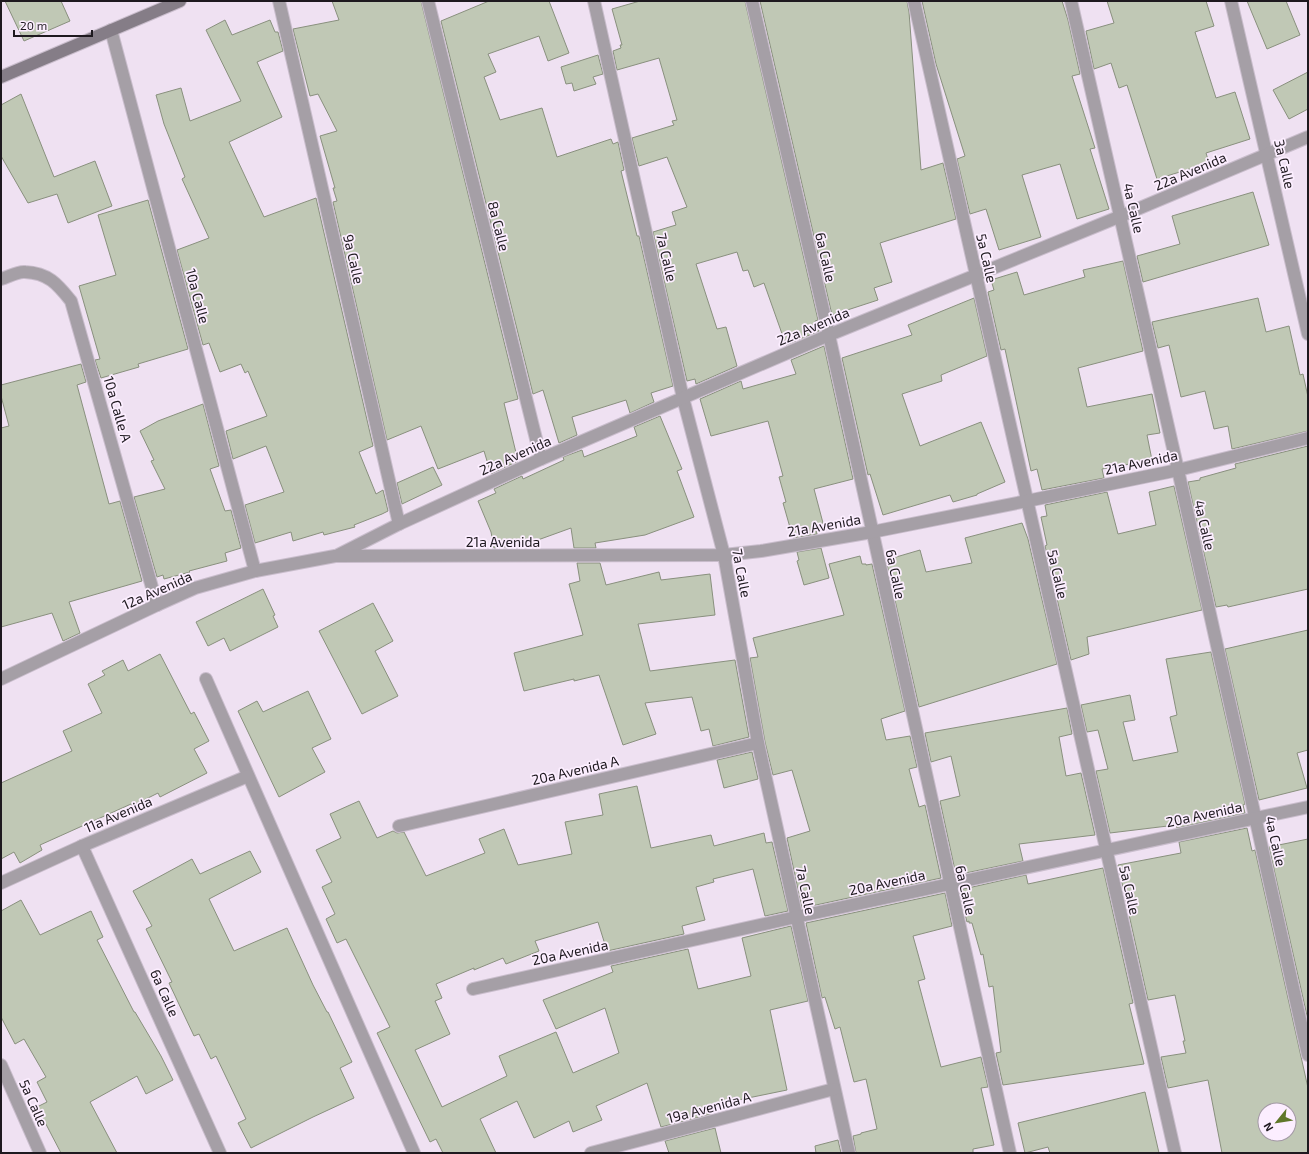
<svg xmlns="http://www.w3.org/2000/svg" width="1309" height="1154" font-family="'Exo 2',sans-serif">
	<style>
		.building { fill: #c0c8b5; stroke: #89907e; fill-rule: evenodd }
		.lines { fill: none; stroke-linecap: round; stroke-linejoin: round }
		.street-casing { stroke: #c9bdcc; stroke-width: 14 }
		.secondary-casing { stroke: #c9bdcc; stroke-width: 14 }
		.street { stroke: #a59fa6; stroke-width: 12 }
		.secondary { stroke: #857d87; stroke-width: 12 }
		.labels { text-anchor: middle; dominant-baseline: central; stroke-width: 3.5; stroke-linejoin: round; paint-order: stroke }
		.street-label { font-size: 14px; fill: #1e191f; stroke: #fceeff }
	</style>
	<rect width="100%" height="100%" fill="#efe1f2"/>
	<g class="building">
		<polygon points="5,1 61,1 70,21 24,41"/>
		<polygon points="332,1 421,1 518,399 504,403 518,461 491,474 484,451 438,469 421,426 387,440 333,202 337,201 333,188 335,188 320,136 337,131 318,94 310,96 293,29 339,20"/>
		<polygon points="489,1 549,1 569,53 548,61 539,36 488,54 496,72 484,77 500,120 542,108 557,157 611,139 613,144 618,142 624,170 621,171 637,236 639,236 673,386 651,393 654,402 630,413 626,400 572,417 577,435 559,443 543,390 533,394 441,21"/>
		<polygon points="640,1 745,1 818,320 815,321 819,331 786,345 764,283 754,287 748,270 743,271 737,252 696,264 717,329 726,327 737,366 696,384 695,379 687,381 653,232 676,225 672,212 687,207 667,157 639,166 632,138 674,125 672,121 677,120 659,58 617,70 613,51 621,48 620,45 622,45 612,9"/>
		<polygon points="760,1 907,1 909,12 921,170 943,163 956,219 880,243 892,282 874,288 878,300 832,315"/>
		<polygon points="922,1 1062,1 1068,20 1080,74 1072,76 1095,148 1090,149 1109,209 1077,219 1060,164 1022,175 1041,237 999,250 986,209 970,214 957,159 965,156 936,64"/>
		<polygon points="1107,1 1206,1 1214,26 1195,32 1216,98 1235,92 1250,139 1206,153 1209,163 1157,179 1127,85 1119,88 1111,63 1094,69 1086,31 1114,23"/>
		<polygon points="1247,1 1286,1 1300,35 1267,49"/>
		<polygon points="225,20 232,35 270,20 275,32 278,32 283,51 257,62 282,117 229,142 264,217 316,198 373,446 359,452 376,494 383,490 388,511 382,514 354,525 355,527 324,535 323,532 293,541 291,532 255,543 245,505 284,492 266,446 233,459 226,431 267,416 248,371 245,373 241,364 220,372 209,343 203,345 177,250 209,238 182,179 185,177 164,124 156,95 181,88 190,121 241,101 206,30"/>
		<polygon points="598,55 603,74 593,77 596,84 574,91 572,83 566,84 561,67"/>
		<polygon points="1308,72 1308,109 1289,119 1273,90"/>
		<polygon points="21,94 54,177 95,161 112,206 68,223 57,194 28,203 1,156 1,105"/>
		<polygon points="1253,192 1269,245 1143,282 1137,256 1180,244 1172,216"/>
		<polygon points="148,200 188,349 138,364 139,367 101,378 95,360 100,359 79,286 116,275 98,215"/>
		<polygon points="1123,261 1143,351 1078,368 1087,407 1152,394 1160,433 1147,435 1152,460 1102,469 1104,478 1042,490 1037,469 1031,471 1005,349 1001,350 988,292 994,290 991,280 1017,272 1024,295 1085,277 1083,270"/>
		<polygon points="974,298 987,356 941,375 942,381 902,394 920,446 981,422 1005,482 977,494 977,495 953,502 950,495 883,515 870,474 868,475 842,358 912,335 908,325"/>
		<polygon points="1258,298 1266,332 1289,326 1300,375 1303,374 1308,397 1308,431 1232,449 1228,426 1214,429 1205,391 1181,397 1169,345 1158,348 1152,322"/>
		<polygon points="824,346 853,479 814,489 823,523 815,525 817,534 793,538 783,503 786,502 779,477 783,476 768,421 711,436 700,399 741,381 743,389 796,374 791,360"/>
		<polygon points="81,364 86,382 77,385 109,504 120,501 142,581 69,602 80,633 63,641 52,613 1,627 1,428 9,426 1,396 1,385"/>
		<polygon points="203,404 219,466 210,469 225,511 231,510 241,548 225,553 227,561 189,571 190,572 164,579 163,575 157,577 134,497 165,489 151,461 154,460 140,431 158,421"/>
		<polygon points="660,416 682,469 677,471 694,517 645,535 595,543 596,548 574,548 571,528 524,545 494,548 491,532 478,501 496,493 494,489 522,476 523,479 564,460 563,457 582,450 584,457 637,436 634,427"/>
		<polygon points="1308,446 1308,589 1228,607 1227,605 1216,607 1188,482 1200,480 1200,478 1236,468 1235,464"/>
		<polygon points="433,467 442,485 402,504 397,483"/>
		<polygon points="1174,486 1202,610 1087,637 1089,654 1071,660 1045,546 1047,545 1041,517 1047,516 1045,505 1107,492 1118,534 1156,525 1149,492"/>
		<polygon points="1022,523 1028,539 1057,664 919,707 886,560 920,550 926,572 972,563 965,538"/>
		<polygon points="821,548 829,578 804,585 797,561 799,560 797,552"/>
		<polygon points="860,556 862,564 866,564 866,565 872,564 905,711 881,719 886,740 910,736 917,767 909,769 919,807 925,805 941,878 802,908 787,838 810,831 792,770 773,775 765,742 750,658 758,657 753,638 844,615 829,564"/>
		<polygon points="577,563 600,563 606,585 659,572 661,580 710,574 715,615 638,624 650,671 735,660 749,737 713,746 709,729 701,731 692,697 645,703 656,734 623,745 599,675 574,681 574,679 524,691 514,653 583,635 569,584 580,581"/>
		<polygon points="263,589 275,615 273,616 278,627 230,651 224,638 208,646 196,622"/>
		<polygon points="373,603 393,641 375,651 398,696 362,714 319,631"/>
		<polygon points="1308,630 1308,750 1297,753 1307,788 1259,800 1225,649"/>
		<polygon points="1211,652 1245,804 1243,805 1245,813 1177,828 1176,825 1110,833 1096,771 1108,769 1098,730 1087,732 1081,705 1130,695 1135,720 1123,722 1133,761 1178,752 1170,717 1177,715 1166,659"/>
		<polygon points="160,654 191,714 194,712 209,741 194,749 207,773 160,797 158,793 132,806 131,804 40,845 42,850 20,863 14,852 1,859 1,783 72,751 63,731 102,713 88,684 105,675 102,671 123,660 128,671"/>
		<polygon points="308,691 331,739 312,748 325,772 279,797 238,711 257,701 263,712"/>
		<polygon points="1067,708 1072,734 1059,737 1066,776 1081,773 1095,835 1019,844 1023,861 956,875 940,801 960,796 951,756 931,762 925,733"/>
		<polygon points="752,752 758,779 724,788 717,760"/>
		<polygon points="637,786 651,848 711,835 714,846 764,833 766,843 772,842 788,911 765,916 753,869 713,879 714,882 696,887 705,920 682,926 684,934 607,951 598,922 535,941 539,951 506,964 503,958 474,970 474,968 436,984 442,998 435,1001 450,1034 415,1050 442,1107 507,1076 499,1056 556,1032 573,1073 619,1053 605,1008 556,1029 543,1000 613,972 611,966 688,949 698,989 751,976 742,938 791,926 808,1001 770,1010 787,1090 709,1106 711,1114 661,1127 647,1083 596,1106 602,1120 573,1132 569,1121 534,1138 517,1101 480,1119 496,1153 443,1153 436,1139 430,1142 377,1033 390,1027 346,939 337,943 326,919 335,914 322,887 332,882 316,850 341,838 330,814 359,801 377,838 393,831 397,833 404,832 426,876 485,853 479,839 504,829 518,865 572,854 565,822 603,815 599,794"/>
		<path d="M1247,828L1252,851L1255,850L1308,1088V1153H1222L1208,1080L1168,1088L1161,1057L1186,1053L1183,1041H1185L1175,995L1148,1000L1118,865L1181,853L1179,842ZM1265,1110H1289V1134H1265Z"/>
		<polygon points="1308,839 1308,1020 1269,847"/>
		<polygon points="250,851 261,872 209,899 234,951 287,928 313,985 327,1012 328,1012 352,1062 340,1068 354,1098 313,1117 251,1148 238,1123 246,1119 216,1056 211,1059 199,1034 194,1036 169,983 172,982 146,929 152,926 133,891 192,859 200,874"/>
		<polygon points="1103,868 1133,1003 1129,1004 1144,1064 1003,1085 996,1053 1001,1052 993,986 989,987 983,954 981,955 972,923 969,923 969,921 967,922 959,890 1026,875 1028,884"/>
		<polygon points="945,893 952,926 913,936 925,979 918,981 941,1067 981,1057 988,1087 981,1088 994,1145 973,1149 973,1153 856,1153 853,1136 861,1134 861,1133 877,1129 866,1079 854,1082 840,1027 835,1029 825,997 822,998 806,923"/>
		<polygon points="21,900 40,935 91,911 103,937 97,940 134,1012 135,1012 161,1056 173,1080 146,1094 137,1076 90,1102 117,1153 61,1153 37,1107 47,1102 37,1082 46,1077 24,1039 15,1044 1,1017 1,911"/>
		<polygon points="1145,1092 1159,1153 1050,1153 1048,1147 1025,1153 1018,1123"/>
		<polygon points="715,1128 721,1153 669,1153 665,1141"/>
		<polygon points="838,1140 841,1153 816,1153 815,1146"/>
	</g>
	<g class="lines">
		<defs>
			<g id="street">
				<polyline points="279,1 399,524"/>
				<polyline points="428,1 541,459"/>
				<polyline points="594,1 683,398 724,555 758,743 849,1153"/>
				<polyline points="752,1 829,335 1010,1153"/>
				<polyline points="914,1 1175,1153"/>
				<polyline points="1071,1 1178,470 1308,1055"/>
				<polyline points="1231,1 1308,334"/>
				<polyline points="111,30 255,571"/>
				<path d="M1,279C8,277 18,271 25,272C49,273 58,285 71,301L157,605"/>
				<polyline points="338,555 399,524 541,459 829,335 1121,216 1308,137"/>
				<polyline points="1,679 157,605 195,588 255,571 335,556 724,555 761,551 872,532 1027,501 1178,470 1308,438"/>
				<polyline points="206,679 414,1153"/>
				<polyline points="399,826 758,743"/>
				<polyline points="82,846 220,1153"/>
				<polyline points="1,883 82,846 248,776"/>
				<polyline points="473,989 796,917 1308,807"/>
				<polyline points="1,1065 40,1153"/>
				<polyline points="591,1153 834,1089"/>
			</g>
			<polyline id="secondary" points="1,77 180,1"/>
		</defs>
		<use href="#street" class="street-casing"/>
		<use href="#secondary" class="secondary-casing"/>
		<use href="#street" class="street"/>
		<use href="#secondary" class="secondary"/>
	</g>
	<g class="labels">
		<g class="street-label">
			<text transform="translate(1285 164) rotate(77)">3a Calle</text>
			<text transform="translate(1190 171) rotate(-23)">22a Avenida</text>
			<text transform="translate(1134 208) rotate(77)">4a Calle</text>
			<text transform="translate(499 226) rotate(76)">8a Calle</text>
			<text transform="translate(667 257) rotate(77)">7a Calle</text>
			<text transform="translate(826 257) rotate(77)">6a Calle</text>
			<text transform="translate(987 258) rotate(77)">5a Calle</text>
			<text transform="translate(354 259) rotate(77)">9a Calle</text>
			<text transform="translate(198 296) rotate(75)">10a Calle</text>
			<text transform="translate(813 326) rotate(-23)">22a Avenida</text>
			<text transform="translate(118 409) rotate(74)">10a Calle A</text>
			<text transform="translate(515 455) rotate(-24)">22a Avenida</text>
			<text transform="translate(1141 462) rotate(-12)">21a Avenida</text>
			<text transform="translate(824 525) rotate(-10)">21a Avenida</text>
			<text transform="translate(1205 525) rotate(77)">4a Calle</text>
			<text x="503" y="541">21a Avenida</text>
			<text transform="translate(742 573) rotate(79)">7a Calle</text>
			<text transform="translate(896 574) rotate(78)">6a Calle</text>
			<text transform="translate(1058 574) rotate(77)">5a Calle</text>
			<text transform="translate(157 590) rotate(-24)">12a Avenida</text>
			<text transform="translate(575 770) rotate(-13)">20a Avenida A</text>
			<text transform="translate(118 814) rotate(-23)">11a Avenida</text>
			<text transform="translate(1204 814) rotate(-12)">20a Avenida</text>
			<text transform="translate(1276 841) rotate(77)">4a Calle</text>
			<text transform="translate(887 882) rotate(-12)">20a Avenida</text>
			<text transform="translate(806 890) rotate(78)">7a Calle</text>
			<text transform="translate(966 890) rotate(77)">6a Calle</text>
			<text transform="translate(1130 890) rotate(77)">5a Calle</text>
			<text transform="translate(570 952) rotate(-12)">20a Avenida</text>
			<text transform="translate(165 993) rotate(66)">6a Calle</text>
			<text transform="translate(34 1103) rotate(66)">5a Calle</text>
			<text transform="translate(709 1107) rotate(-15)">19a Avenida A</text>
		</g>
	</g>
	<rect width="1309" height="1154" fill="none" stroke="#1e191f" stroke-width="4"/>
	<g transform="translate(1277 1122) rotate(240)"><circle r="19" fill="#fceeff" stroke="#a399a5"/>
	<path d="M0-3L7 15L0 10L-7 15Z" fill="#5f7729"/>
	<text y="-6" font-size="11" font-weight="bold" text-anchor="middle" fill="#1e191f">N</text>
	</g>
	<path d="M14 30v6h78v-6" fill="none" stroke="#1e191f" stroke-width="2"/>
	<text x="20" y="30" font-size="12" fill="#1e191f" stroke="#fceeff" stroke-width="3" paint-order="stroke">20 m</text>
</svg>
